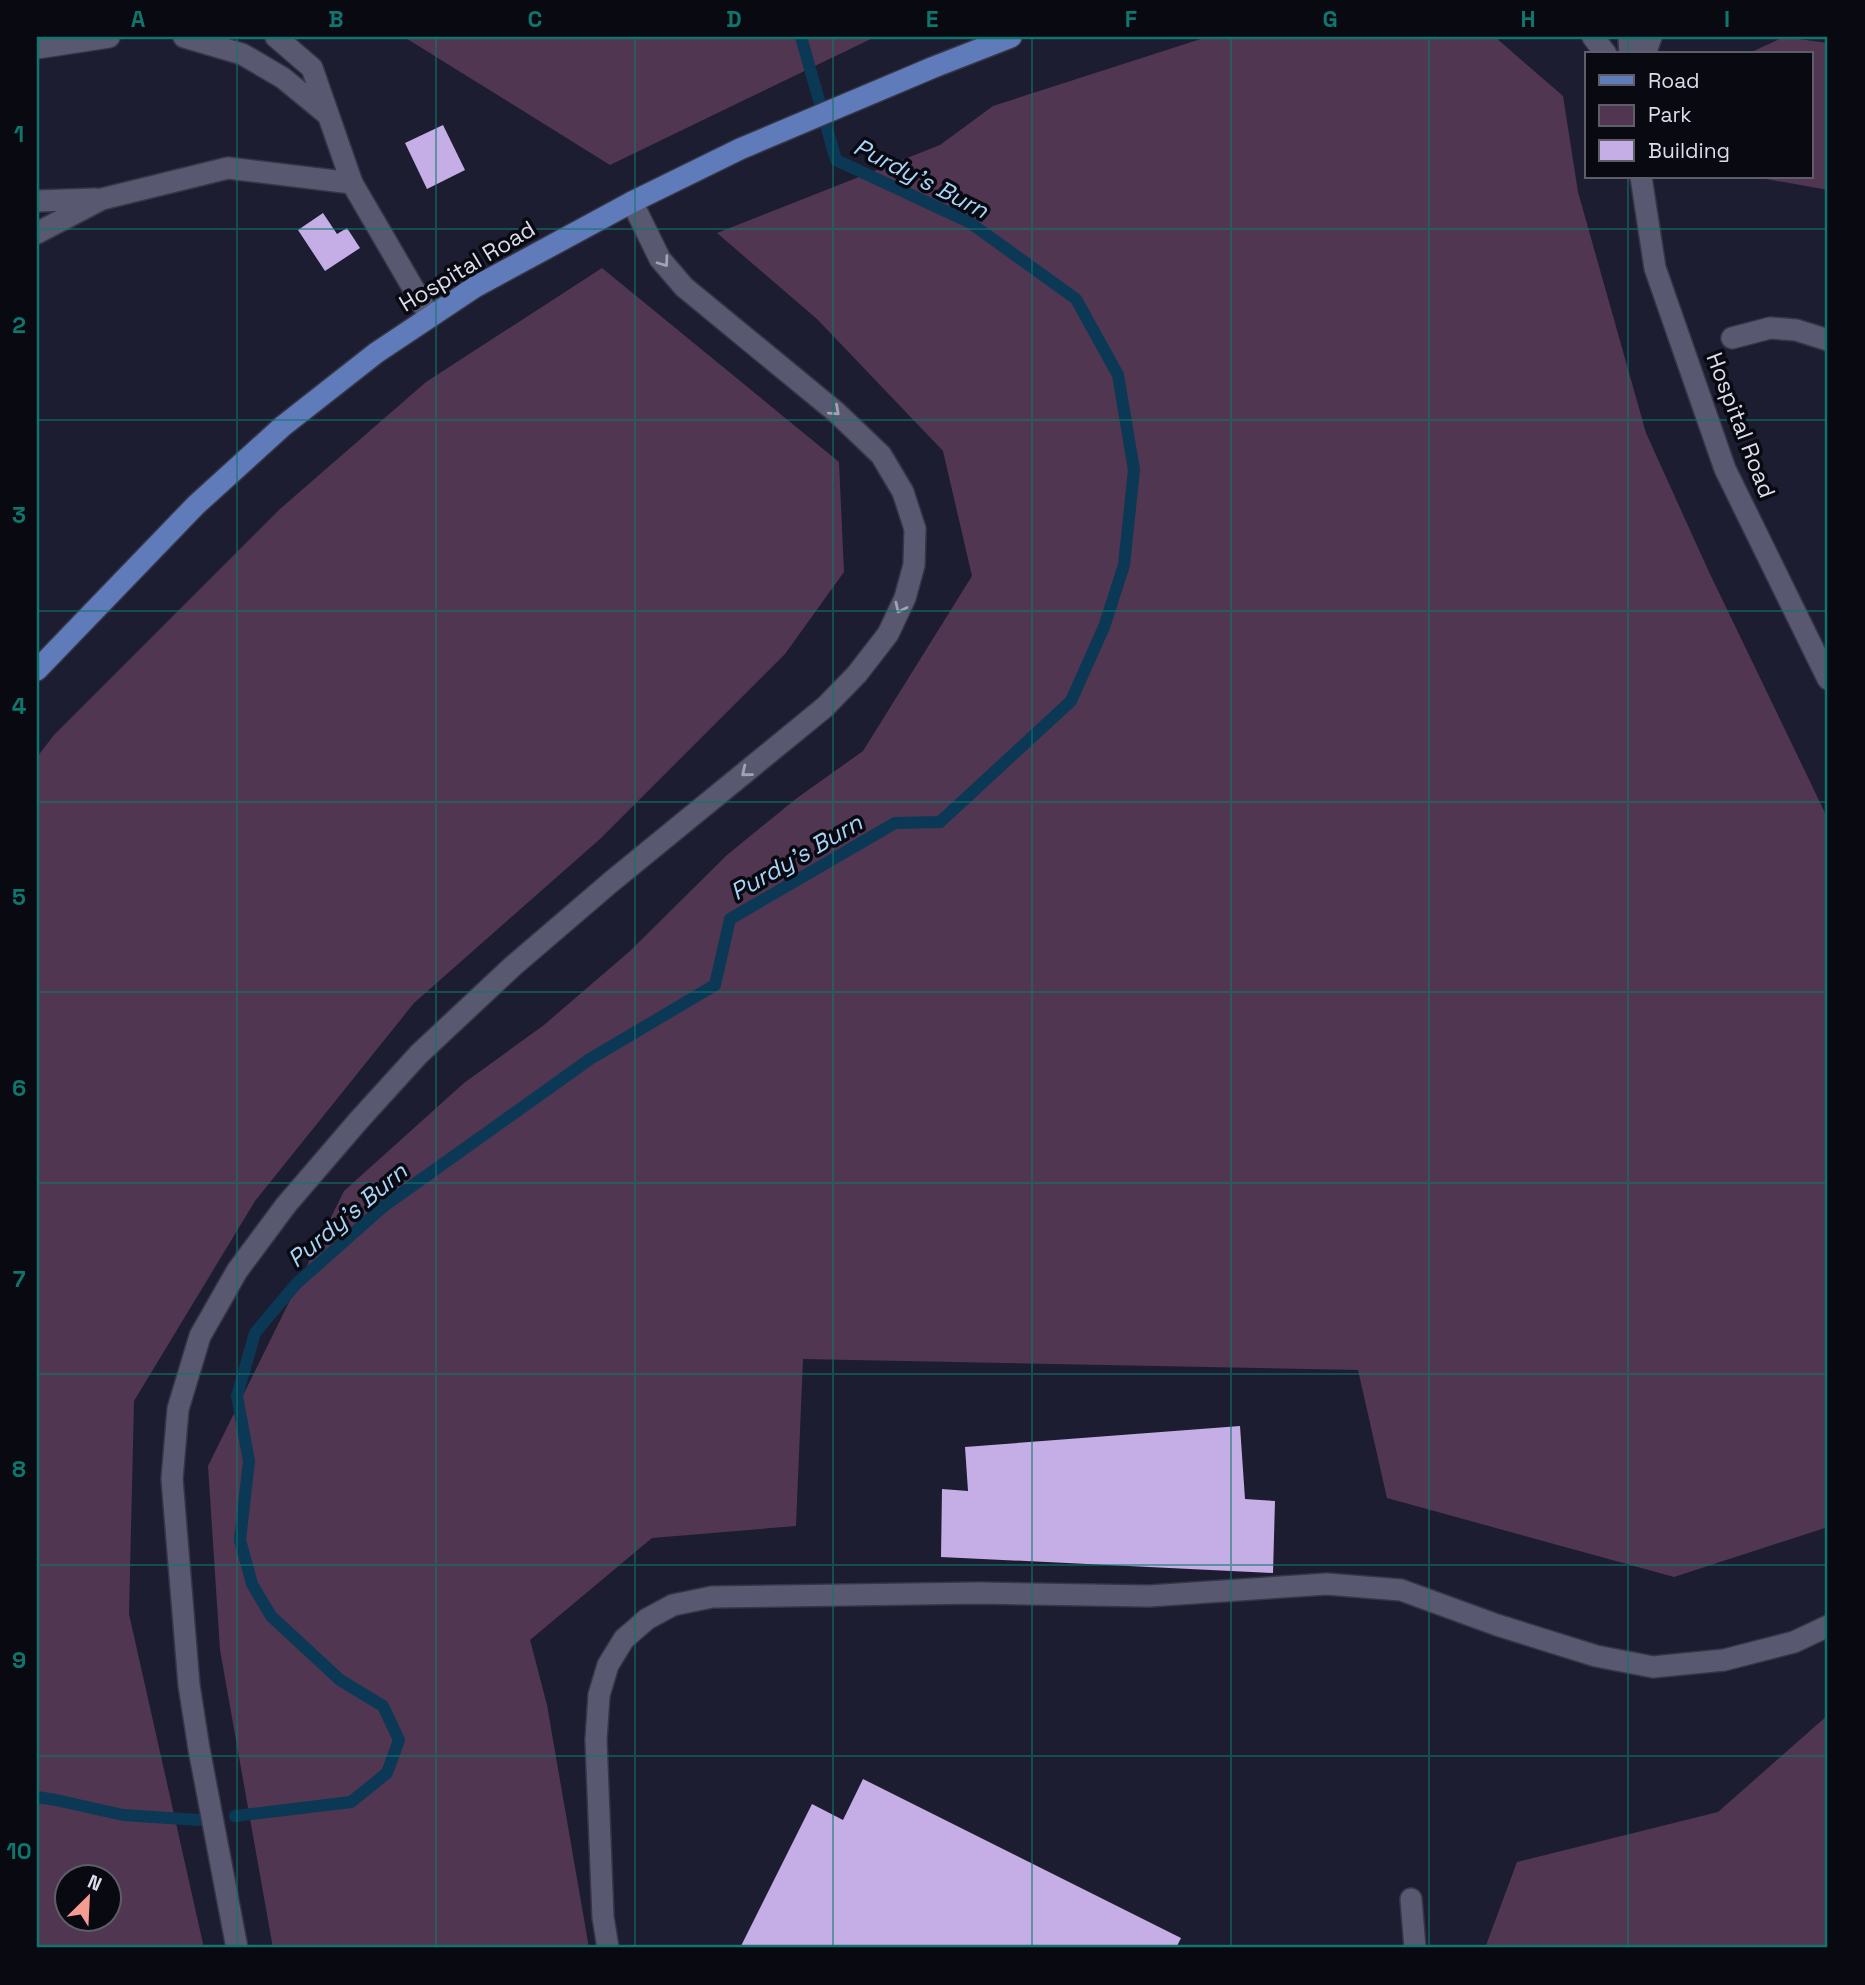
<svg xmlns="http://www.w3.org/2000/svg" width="1865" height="1985" font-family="'Space Grotesk',sans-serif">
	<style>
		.green { fill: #503651; fill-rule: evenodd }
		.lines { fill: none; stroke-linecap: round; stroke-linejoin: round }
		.stream { stroke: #0b3854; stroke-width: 12 }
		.building { fill: #c5ade6 }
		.minor-casing { stroke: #373647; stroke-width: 24 }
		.major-casing { stroke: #373647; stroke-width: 24 }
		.minor { stroke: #585970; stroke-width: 21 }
		.major { stroke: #5f7bba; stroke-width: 21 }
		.oneway { stroke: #a1a2b4 }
		.grid { fill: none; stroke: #0f766e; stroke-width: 2; stroke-opacity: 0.55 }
		.labels { text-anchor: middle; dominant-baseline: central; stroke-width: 7; stroke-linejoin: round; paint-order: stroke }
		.street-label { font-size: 23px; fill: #dcddeb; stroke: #090911 }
		.water-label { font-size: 24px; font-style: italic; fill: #a7d5f8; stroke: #090911 }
		.neatline { fill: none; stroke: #0f766e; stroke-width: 2.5 }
		.grid-label { font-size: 23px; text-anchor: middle; font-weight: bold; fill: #0f766e }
	</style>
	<rect width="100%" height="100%" fill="#1d1d32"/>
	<g class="green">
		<polygon points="404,37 875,37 610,165"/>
		<polygon points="1207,37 1495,37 1563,96 1578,192 1646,433 1709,572 1828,819 1828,1527 1674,1577 1387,1498 1358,1370 803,1359 796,1526 652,1538 530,1640 547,1705 589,1948 273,1948 220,1650 208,1466 344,1191 464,1083 544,1025 630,951 727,855 797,798 863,751 972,576 943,451 817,319 717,233 940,145 993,106"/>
		<polygon points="1784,37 1828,43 1828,190 1755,177 1811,177 1811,54 1747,54"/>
		<path d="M602,268L839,462L844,572L785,654L600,839L414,1003L255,1201L134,1401L129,1614L204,1948H37V757L54,735L280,509L426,382ZM108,1876V1918H66V1876Z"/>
		<polygon points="1828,1715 1828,1948 1485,1948 1517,1862 1718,1812"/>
	</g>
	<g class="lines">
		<g class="stream">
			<polyline points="37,1797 56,1800 123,1815 199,1820"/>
			<polyline points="235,1816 351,1802 387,1773 399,1740 383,1706 340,1680 271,1616 252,1584 240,1540 249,1461 237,1396 255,1333 296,1284 384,1206 590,1059 715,985 730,919 895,823 940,822 1071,701 1104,627 1124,565 1134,470 1118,375 1076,299 969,222 836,160 801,37"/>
		</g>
	</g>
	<g class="building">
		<polygon points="443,125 465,170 427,189 405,143"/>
		<polygon points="323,213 337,234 347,228 360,248 325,271 298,230"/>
		<polygon points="1240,1426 1245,1499 1275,1501 1273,1573 941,1557 942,1489 968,1491 965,1447"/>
		<polygon points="863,1779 1181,1938 1176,1948 740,1948 812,1804 843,1820"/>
	</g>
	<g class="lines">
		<defs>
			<g id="minor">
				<polyline points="184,37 242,54 283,78 328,115"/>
				<polyline points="276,37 312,68 352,183"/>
				<polyline points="1593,37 1606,54"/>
				<polyline points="1629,37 1630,54"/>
				<polyline points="37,48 109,37"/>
				<polyline points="1645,54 1651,37"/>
				<polyline points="1641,177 1655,268 1725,469 1828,679"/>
				<polyline points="37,201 96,199"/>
				<polyline points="37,233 102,199 228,168 352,183 430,317"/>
				<polyline points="1732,338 1770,328 1796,330 1828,340"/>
				<polyline points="1411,1899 1415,1948"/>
				<polyline points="237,1948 199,1749 189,1685 172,1479 178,1409 200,1336 237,1271 286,1205 359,1120 419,1054 513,966 611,882 825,707 857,674 888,634 905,598 914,565 915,529 903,492 881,455 836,412 684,287 660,259 632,202"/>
				<polyline points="608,1948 603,1917 596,1740 599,1695 608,1665 624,1639 647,1619 673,1605 712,1597 979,1593 1149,1596 1327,1584 1401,1590 1497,1625 1596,1656 1653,1667 1724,1660 1794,1642 1828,1626"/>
			</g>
			<polyline id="major" points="37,670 196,505 283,426 376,353 475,287 632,202 740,149 934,67 1011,37"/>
		</defs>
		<use href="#minor" class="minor-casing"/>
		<use href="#major" class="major-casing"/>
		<use href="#minor" class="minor"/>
		<use href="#major" class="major"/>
	</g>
	<defs><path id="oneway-chevron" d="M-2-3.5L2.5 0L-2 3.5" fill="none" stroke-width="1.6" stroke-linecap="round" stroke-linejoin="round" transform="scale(1.75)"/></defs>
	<g class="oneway">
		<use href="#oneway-chevron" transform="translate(664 262) rotate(54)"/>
		<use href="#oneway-chevron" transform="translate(835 411) rotate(42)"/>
		<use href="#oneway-chevron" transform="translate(900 608) rotate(115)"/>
		<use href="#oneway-chevron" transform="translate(746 772) rotate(141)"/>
	</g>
	<path class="grid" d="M237,37V1948M436,37V1948M635,37V1948M833,37V1948M1032,37V1948M1231,37V1948M1429,37V1948M1628,37V54M1628,177V1948M37,229H1828M37,420H1828M37,611H1828M37,802H1828M37,992H1828M37,1183H1828M37,1374H1828M37,1565H1828M37,1756H1828"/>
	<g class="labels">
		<g class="street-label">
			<text transform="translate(467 266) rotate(-31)">Hospital Road</text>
			<text transform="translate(1741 425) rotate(69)">Hospital Road</text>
		</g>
		<g class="water-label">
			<text transform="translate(921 178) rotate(27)">Purdy's Burn</text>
			<text transform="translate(796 857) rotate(-30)">Purdy's Burn</text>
			<text transform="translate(347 1215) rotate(-40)">Purdy's Burn</text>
		</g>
	</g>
	<rect width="1865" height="1985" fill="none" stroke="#090911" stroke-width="77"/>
	<rect x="1585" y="52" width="228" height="126" fill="#090911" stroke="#5d5e68" stroke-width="2"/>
	<rect x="1599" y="75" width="35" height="10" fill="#5f7bba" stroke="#5d5e68" stroke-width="2"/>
	<text x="1648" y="88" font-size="21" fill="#dcddeb">Road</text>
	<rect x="1599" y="105" width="35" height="21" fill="#503651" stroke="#5d5e68" stroke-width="2"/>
	<text x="1648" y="122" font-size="21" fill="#dcddeb">Park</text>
	<rect x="1599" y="140" width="35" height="21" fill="#c5ade6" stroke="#5d5e68" stroke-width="2"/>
	<text x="1648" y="158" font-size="21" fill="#dcddeb">Building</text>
	<g transform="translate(88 1898) rotate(24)"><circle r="33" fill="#090911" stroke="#5d5e68" stroke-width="2"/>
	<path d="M0-5L12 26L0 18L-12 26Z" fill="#f59c91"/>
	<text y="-10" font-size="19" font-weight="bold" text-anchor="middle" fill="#dcddeb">N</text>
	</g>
	<rect x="38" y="38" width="1788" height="1908" class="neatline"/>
	<g class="grid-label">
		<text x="138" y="27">A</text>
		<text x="336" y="27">B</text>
		<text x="535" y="27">C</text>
		<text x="734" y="27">D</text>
		<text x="932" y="27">E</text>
		<text x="1131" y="27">F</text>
		<text x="1330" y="27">G</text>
		<text x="1528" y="27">H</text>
		<text x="1727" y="27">I</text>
		<text x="19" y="142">1</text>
		<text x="19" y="333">2</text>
		<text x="19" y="523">3</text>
		<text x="19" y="714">4</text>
		<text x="19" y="905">5</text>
		<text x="19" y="1096">6</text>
		<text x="19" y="1287">7</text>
		<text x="19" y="1477">8</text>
		<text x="19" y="1668">9</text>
		<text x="19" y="1859">10</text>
	</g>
</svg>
